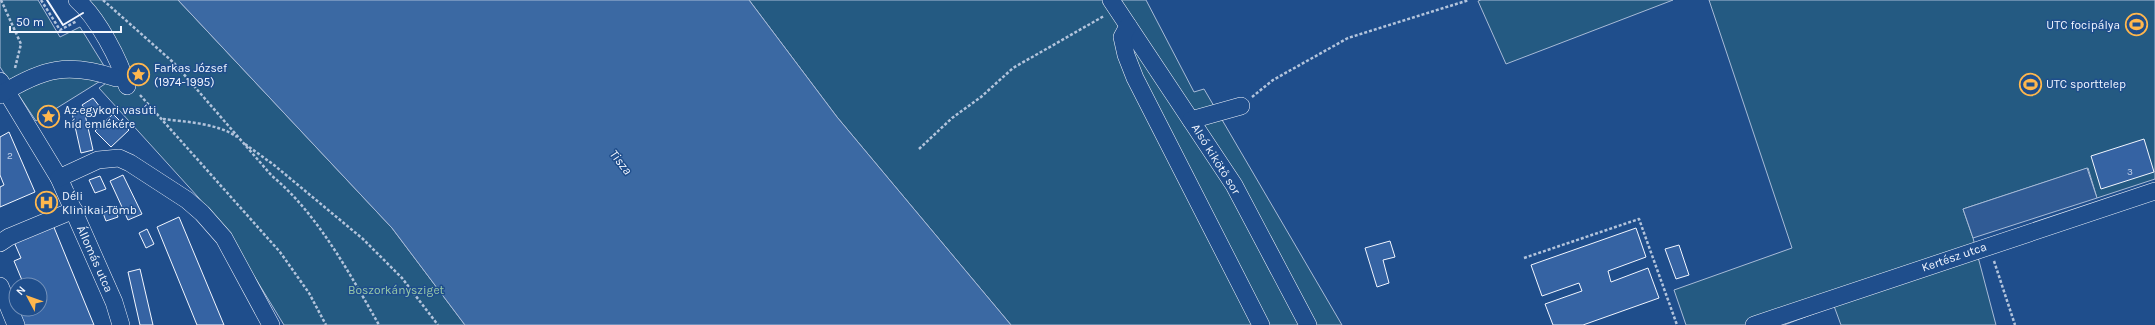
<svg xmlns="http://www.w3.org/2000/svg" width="2155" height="325" font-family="Karla,sans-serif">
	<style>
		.green { fill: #245a82; stroke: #a8bbd7 }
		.parking { fill: #305b95; stroke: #a8bbd7 }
		.water { fill: #3b69a3; stroke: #a8bbd7 }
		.building { fill: #3563a3; stroke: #f2f6ff }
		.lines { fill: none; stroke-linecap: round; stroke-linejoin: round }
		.minor-casing { stroke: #f2f6ff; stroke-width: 18 }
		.path { stroke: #b3c4dc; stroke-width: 2.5; stroke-dasharray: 3 2; stroke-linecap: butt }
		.minor { stroke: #1f4e8c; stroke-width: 17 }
		.wall { stroke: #f2f6ff; stroke-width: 2 }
		.labels { text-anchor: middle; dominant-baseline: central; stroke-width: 3; stroke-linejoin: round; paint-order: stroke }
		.number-label { font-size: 10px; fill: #c3d1e8 }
		.poi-label { font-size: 12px; fill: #f2f6ff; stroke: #1f4e8c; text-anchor: start }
		.street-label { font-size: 12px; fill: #f2f6ff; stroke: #1f4e8c }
		.park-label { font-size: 12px; fill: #97c8a6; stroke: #1f4e8c }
		.water-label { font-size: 13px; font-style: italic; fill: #f2f6ff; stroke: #1f4e8c }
	</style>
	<rect width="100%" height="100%" fill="#1f4e8c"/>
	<g class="green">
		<polygon points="0,0 38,0 60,37 80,27 106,69 102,80 36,121 0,67"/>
		<polygon points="85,0 178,0 392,228 465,325 284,325 227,232 198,197 99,88 127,69"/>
		<polygon points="749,0 1146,0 1194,92 1204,89 1342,325 1011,325 837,117"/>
		<polygon points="1481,0 1673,0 1506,64 1478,1"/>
		<polygon points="1709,0 2155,0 2155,179 2097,198 2088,168 1963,209 1973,238 1996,325 1841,325 1834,306 1784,325 1686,325 1674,290 1792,248"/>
	</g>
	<polygon class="parking" points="2087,168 2097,198 1973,238 1963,209"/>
	<polygon class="water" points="178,0 749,0 837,117 1011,325 465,325 392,228"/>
	<g class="building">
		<polygon points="93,98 100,107 89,115 82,105"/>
		<polygon points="84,110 93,150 81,153 72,113"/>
		<polygon points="113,114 129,130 111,147 95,131"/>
		<polygon points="9,132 35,192 0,207 0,187 4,185 0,175 0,137"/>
		<polygon points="2144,139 2154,172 2101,189 2091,156"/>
		<polygon points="123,175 142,214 128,220 110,181"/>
		<polygon points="100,176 106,189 95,193 89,180"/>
		<polygon points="114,208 118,217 106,221 103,213"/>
		<polygon points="179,217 224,325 197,325 157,227"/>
		<polygon points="53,225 94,325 24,325 17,309 40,309 40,285 24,285 14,261 21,258 14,242"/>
		<polygon points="1636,228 1646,257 1608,271 1611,282 1648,268 1659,298 1583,325 1553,325 1545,304 1582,291 1579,283 1542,296 1531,265"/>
		<polygon points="147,229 154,244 146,248 139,233"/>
		<polygon points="1390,241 1395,257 1383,260 1389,283 1377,287 1365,248"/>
		<polygon points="1679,245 1689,275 1676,279 1665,249"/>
		<polygon points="140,269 153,325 140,325 128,272"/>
	</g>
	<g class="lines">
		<defs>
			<g id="minor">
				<path d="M77,0C97,17 120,60 127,86"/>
				<polyline points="1111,0 1234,185 1308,325"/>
				<polyline points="1128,26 1122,37 1126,55 1135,78 1261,325"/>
				<polyline points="0,81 59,178 114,302 121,325"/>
				<path d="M0,95C43,68 68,62 116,78"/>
				<polyline points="1191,120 1241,106"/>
				<polyline points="59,178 98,160 119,158 130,163 187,200 202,213 224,238 271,325"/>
				<polyline points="0,243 9,237 74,210"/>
				<polyline points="0,286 16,325"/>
				<polyline points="1754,325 2155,191"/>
			</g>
		</defs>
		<use href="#minor" class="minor-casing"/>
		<g class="path">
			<polyline points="1,0 21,44 15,68"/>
			<polyline points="41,0 60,30 77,21"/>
			<path d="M103,0L174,63L272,176C317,213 350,274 379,325"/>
			<polyline points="140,95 280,252 309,293 326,325"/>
			<polyline points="1252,97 1273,80 1348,38 1469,0"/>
			<path d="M163,119C186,122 217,123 237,137"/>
			<polyline points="245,144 274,165 363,239 402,278 438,325"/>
			<polyline points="919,149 952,118 981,97 1013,68 1104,16"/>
			<polyline points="1524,258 1639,219 1677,325"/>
			<polyline points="1994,261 2015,325"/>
		</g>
		<use href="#minor" class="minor"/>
		<polyline class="wall" points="47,0 63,25 83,13"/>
	</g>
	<defs>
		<symbol id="stadium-ring" viewBox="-11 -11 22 22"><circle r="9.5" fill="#1f4e8c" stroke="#ffb74d" stroke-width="1.5"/><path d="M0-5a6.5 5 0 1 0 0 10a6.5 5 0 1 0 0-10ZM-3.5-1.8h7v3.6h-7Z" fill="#ffb74d"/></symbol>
		<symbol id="sight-ring" viewBox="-11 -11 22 22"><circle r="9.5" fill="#1f4e8c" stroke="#ffb74d" stroke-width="1.5"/><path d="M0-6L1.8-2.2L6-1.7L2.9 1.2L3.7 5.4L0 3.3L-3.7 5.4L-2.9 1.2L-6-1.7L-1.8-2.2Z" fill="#ffb74d"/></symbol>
		<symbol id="hospital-ring" viewBox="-11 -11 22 22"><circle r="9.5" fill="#1f4e8c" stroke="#ffb74d" stroke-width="1.5"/><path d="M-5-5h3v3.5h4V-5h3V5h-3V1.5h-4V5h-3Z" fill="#ffb74d"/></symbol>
	</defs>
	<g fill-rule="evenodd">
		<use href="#stadium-ring" x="2124" y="12" width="25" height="25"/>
		<use href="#sight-ring" x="126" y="62" width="25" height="25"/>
		<use href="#stadium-ring" x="2018" y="72" width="25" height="25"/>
		<use href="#sight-ring" x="36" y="104" width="25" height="25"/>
		<use href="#hospital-ring" x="34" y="190" width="25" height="25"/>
	</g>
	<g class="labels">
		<g class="number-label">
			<text x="10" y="156">2</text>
			<text x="2130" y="172">3</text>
		</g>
		<g class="poi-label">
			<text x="2120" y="25" text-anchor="end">UTC focipálya</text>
			<text x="154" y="68">Farkas József<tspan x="154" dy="14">(1974-1995)</tspan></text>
			<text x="2046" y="84">UTC sporttelep</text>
			<text x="64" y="110">Az egykori vasúti<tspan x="64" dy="14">híd emlékére</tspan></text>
			<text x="62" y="196">Déli<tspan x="62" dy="14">Klinikai Tömb</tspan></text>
		</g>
		<g class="street-label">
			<text transform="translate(1216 159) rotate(58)">Alsó kikötő sor</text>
			<text transform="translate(1954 257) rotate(-19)">Kertész utca</text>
			<text transform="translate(95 259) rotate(66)">Állomás utca</text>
		</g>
		<g class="park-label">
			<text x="396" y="290">Boszorkánysziget</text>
		</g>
		<g class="water-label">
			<text transform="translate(621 162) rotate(52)">Tisza</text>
		</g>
	</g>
	<g transform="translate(28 297) rotate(311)"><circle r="19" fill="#1f4e8c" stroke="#7391ba"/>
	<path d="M0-3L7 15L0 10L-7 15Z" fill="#ffb74d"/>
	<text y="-6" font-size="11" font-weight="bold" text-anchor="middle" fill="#f2f6ff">N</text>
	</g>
	<path d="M10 26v6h111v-6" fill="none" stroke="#f2f6ff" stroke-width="2"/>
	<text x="16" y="26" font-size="12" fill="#f2f6ff" stroke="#1f4e8c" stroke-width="3" paint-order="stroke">50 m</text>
</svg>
